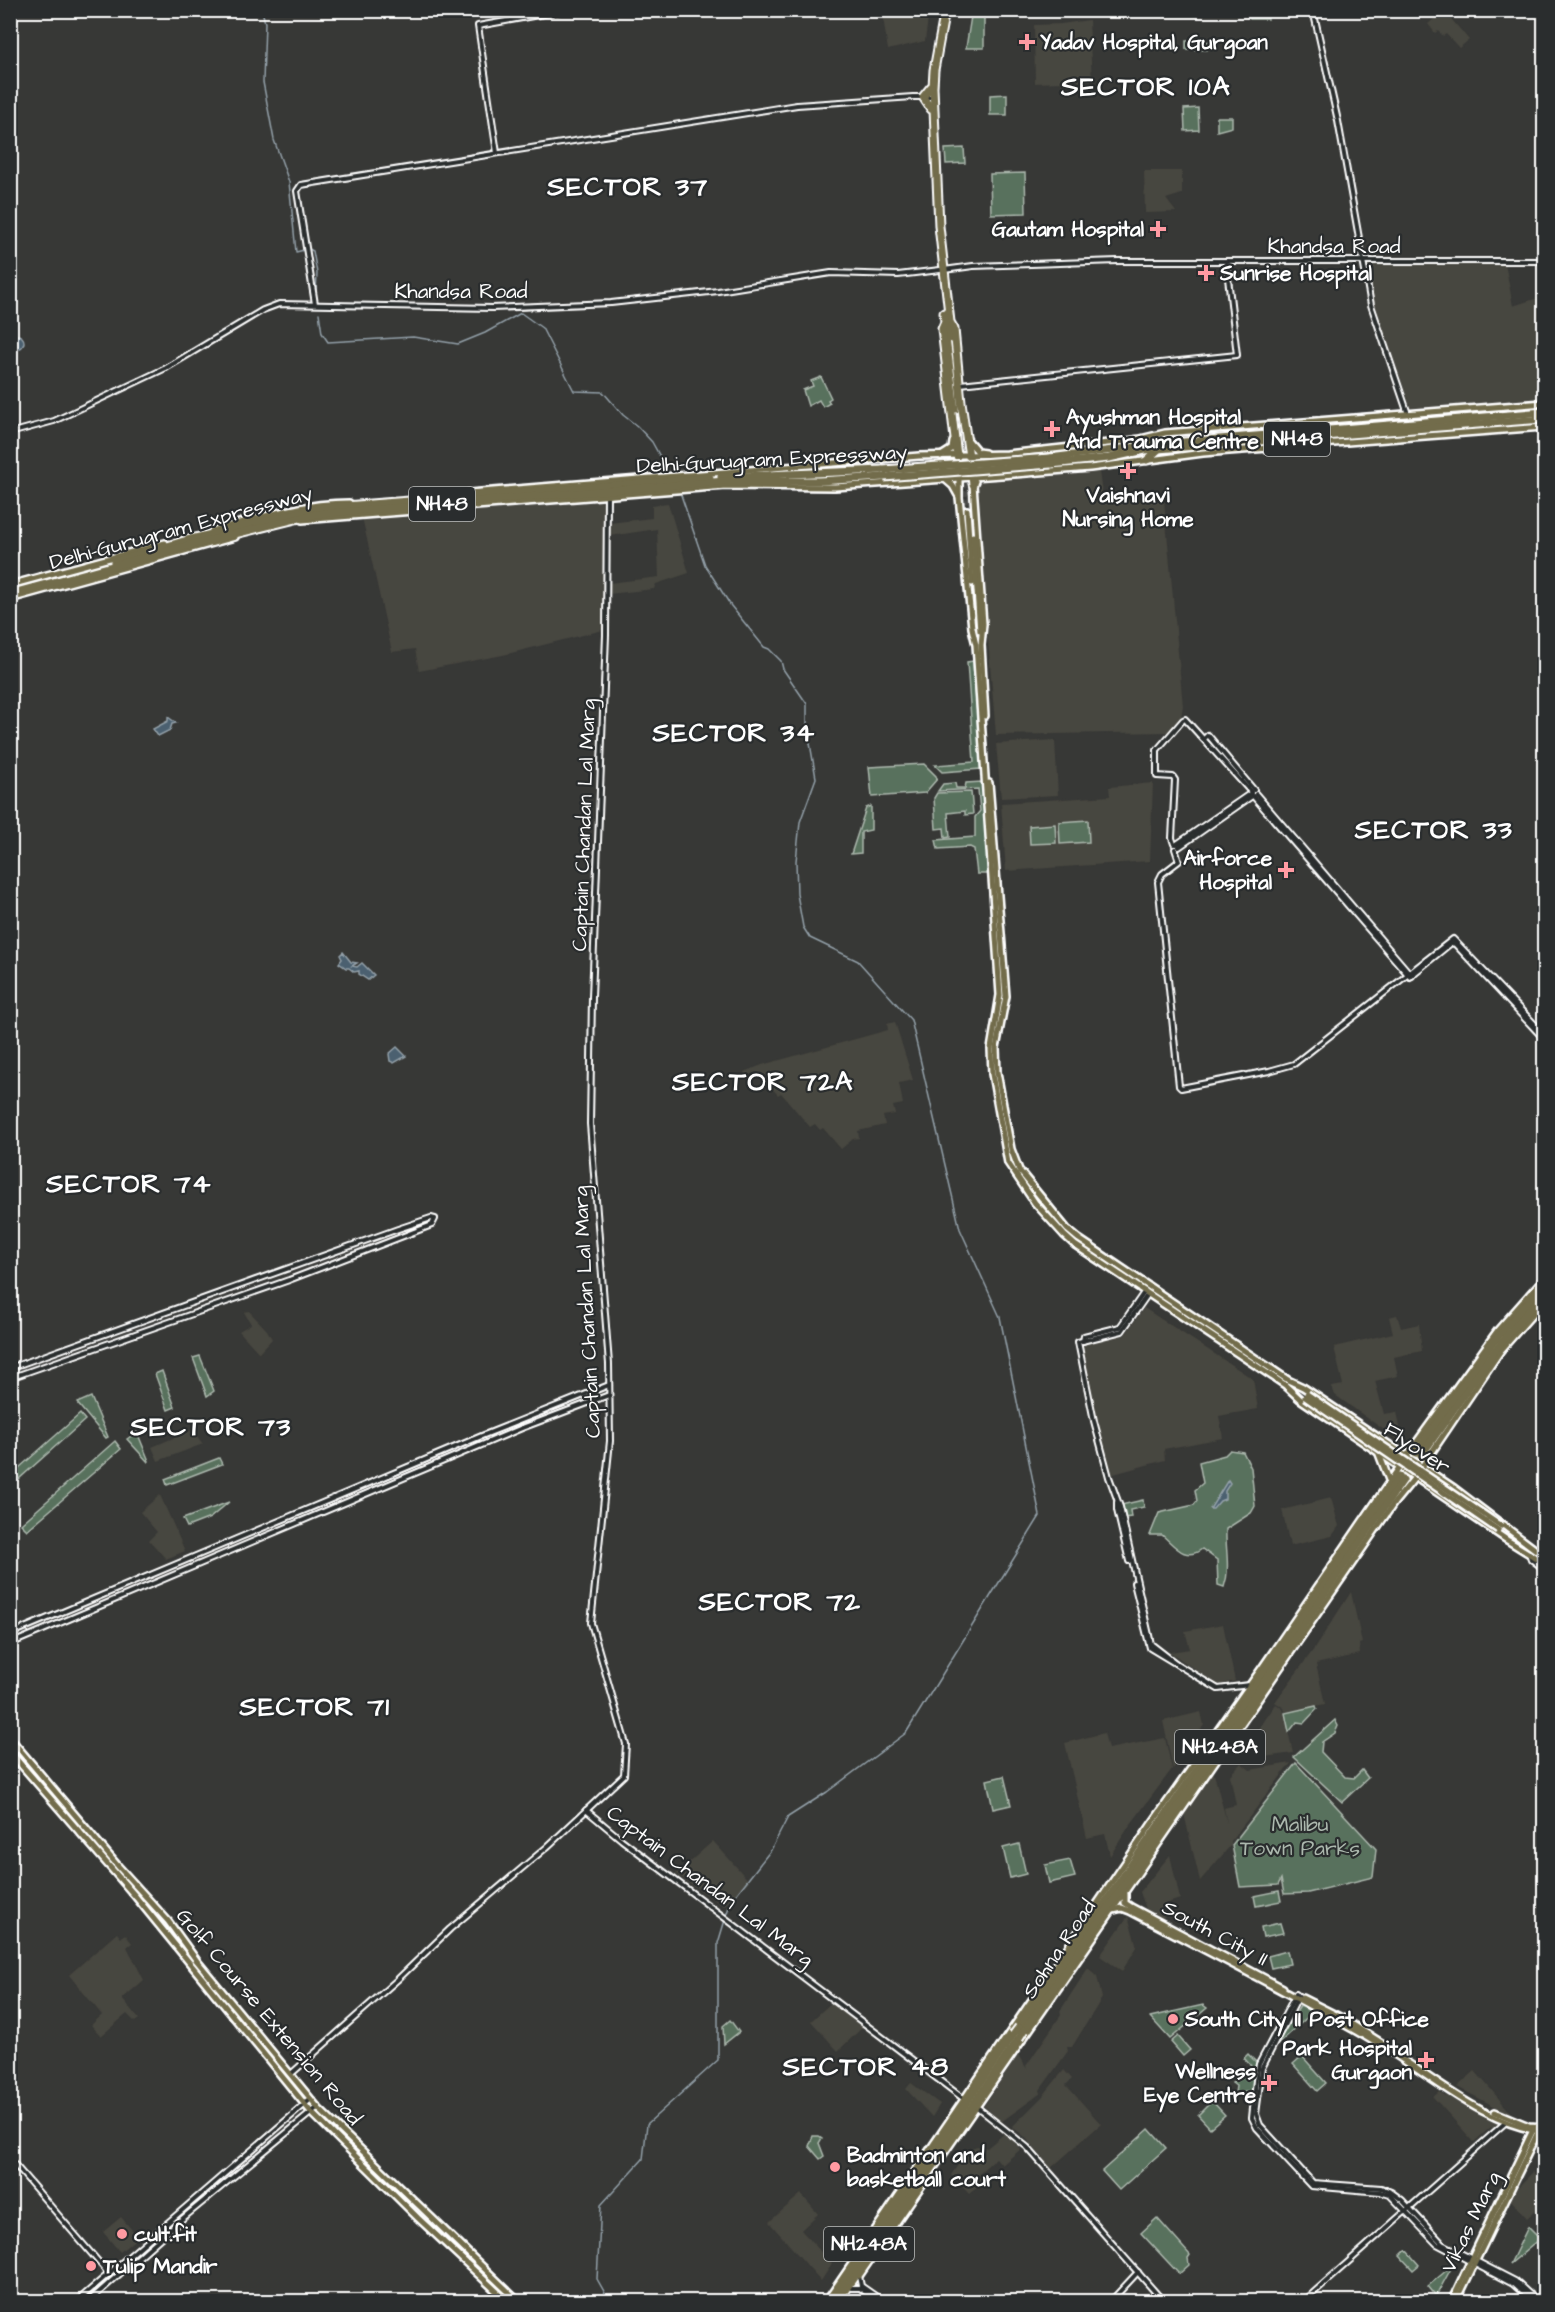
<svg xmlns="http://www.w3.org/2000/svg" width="1555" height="2312" font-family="'Architects Daughter',sans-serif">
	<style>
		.built { fill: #47463f }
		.green { fill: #59715d; stroke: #acb8ae; stroke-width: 1.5 }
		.water { fill: #4b616f; stroke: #93a0a9; stroke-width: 1.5 }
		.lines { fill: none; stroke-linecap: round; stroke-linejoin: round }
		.stream { stroke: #93a0a9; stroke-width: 1.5 }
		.major-tunnel { stroke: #4b4c4a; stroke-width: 5; stroke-dasharray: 5 2.5; stroke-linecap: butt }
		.minor-casing { stroke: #fff; stroke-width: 8 }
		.major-casing { stroke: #fff; stroke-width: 10 }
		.highway-casing { stroke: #fff; stroke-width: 11 }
		.minor { stroke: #2a2d2e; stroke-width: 4 }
		.major { stroke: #726c4b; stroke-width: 5 }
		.highway { stroke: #726c4b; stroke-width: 7 }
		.major-bridge-casing { stroke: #fff; stroke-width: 10; stroke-linecap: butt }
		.highway-bridge-casing { stroke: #fff; stroke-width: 11; stroke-linecap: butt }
		.major-bridge { stroke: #726c4b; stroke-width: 5 }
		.highway-bridge { stroke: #726c4b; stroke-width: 7 }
		.poi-dot { fill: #ff9aa2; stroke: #2a2d2e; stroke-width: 2 }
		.labels { text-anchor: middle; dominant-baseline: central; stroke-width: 4.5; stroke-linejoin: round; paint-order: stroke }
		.shield { fill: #2a2d2e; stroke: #bfc0c0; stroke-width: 1.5 }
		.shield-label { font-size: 20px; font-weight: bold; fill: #fff }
		.poi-label { font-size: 21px; font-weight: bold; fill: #fff; stroke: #2a2d2e; text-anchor: start }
		.street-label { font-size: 21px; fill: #fff; stroke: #2a2d2e }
		.park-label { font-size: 21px; fill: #acb8ae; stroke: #2a2d2e }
		.district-label { font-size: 27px; font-weight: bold; letter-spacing: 1.5px; fill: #fff; stroke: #2a2d2e }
	</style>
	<rect width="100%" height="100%" fill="#373836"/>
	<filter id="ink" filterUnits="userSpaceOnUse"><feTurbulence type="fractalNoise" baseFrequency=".0167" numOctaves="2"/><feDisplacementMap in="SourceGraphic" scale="12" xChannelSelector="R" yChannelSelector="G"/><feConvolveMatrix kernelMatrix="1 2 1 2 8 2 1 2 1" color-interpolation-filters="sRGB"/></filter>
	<g filter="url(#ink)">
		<g class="built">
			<polygon points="882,11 929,11 925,41 888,50"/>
			<polygon points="1442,12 1447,14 1469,40 1459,48 1446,34 1443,36 1438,31 1435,33 1428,24"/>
			<polygon points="1089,20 1092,81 1035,83 1034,25 1061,24"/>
			<polygon points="1144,171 1182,171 1182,194 1166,199 1176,212 1145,213"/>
			<polygon points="1505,263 1513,306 1544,296 1544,399 1411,409 1374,302 1367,265"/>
			<polygon points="1099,471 1103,501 1164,500 1183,706 1181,717 1169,732 996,735 975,487 983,479"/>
			<polygon points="604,498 603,630 503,655 419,671 415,649 392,652 362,517 444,511 445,515 453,515 453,510"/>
			<polygon points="668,503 689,573 656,584 654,589 609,594 609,583 659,577 657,529 610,536 609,523 652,518 652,505"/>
			<polygon points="1055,740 1058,795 1001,798 996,744"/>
			<polygon points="1153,783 1150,861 1006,871 1001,803 1110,796 1109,787"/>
			<polygon points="895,1022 913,1080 899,1083 903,1104 893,1106 895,1114 883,1116 885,1125 858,1131 859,1138 853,1139 841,1149 823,1128 820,1130 815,1124 810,1127 781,1093 778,1095 757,1072 745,1076 744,1072 762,1065 888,1030 887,1024"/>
			<polygon points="1144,1308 1253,1379 1258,1409 1219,1416 1223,1438 1164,1449 1165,1460 1110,1475 1081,1345 1125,1335"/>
			<polygon points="249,1311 267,1330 272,1339 259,1353 239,1331 251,1324 244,1312"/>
			<polygon points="1397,1315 1401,1328 1419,1324 1422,1351 1394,1357 1398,1376 1375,1381 1384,1414 1397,1412 1402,1436 1398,1440 1335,1395 1332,1387 1343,1385 1334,1347 1393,1333 1389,1317"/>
			<polygon points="192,1430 203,1444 158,1461 152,1447"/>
			<polygon points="160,1495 185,1551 166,1559 149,1540 157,1532 140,1512"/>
			<polygon points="1331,1498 1339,1526 1332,1536 1290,1546 1282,1510"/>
			<polygon points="1351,1592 1362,1643 1359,1644 1360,1654 1316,1664 1325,1704 1285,1712 1284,1708 1275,1702 1314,1649"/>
			<polygon points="1223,1624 1235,1681 1217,1685 1170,1652 1190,1649 1185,1631"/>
			<polygon points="1276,1704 1283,1709 1293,1753 1257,1758 1253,1737"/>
			<polygon points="1201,1712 1204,1725 1173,1769 1163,1721"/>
			<polygon points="1104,1733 1108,1749 1165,1738 1172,1769 1128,1828 1110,1856 1105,1834 1087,1838 1065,1743"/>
			<polygon points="1241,1763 1250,1770 1291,1763 1231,1841 1231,1845 1200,1881 1184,1814 1213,1770 1227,1823 1224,1808 1236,1805 1230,1775"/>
			<polygon points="713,1841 749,1881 724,1906 676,1874"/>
			<polygon points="1170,1855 1180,1899 1165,1904 1167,1914 1162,1919 1146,1909 1140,1892"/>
			<polygon points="1128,1916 1137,1947 1122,1971 1100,1956"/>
			<polygon points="117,1933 121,1938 125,1934 132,1943 127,1947 144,1980 122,1999 139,2019 135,2022 127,2014 101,2036 91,2025 102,2015 69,1975"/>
			<polygon points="1088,1968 1097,1976 1102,1998 1072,2047 1067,2047 1068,2051 1040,2090 1041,2093 1001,2122 984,2106 1018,2055 1027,2069 1026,2066 1061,2015 1060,2011"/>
			<polygon points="832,2002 864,2026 838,2051 811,2021"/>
			<polygon points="1064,2070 1072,2079 1066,2085 1101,2124 1051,2168 1024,2136 1012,2127 1043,2096"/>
			<polygon points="1475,2071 1512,2114 1511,2115 1457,2087"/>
			<polygon points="911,2083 940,2104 932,2117 906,2089"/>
			<polygon points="1439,2092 1501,2124 1494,2130 1491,2127 1474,2142 1433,2097"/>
			<polygon points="1005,2133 1021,2149 1002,2165 996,2158 978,2174 984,2182 969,2194 951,2175 969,2149 977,2146 987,2148"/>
			<polygon points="1533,2172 1544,2185 1544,2203 1527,2218 1510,2199 1516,2189"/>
			<polygon points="801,2194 818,2214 801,2230 832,2264 821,2281 769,2222"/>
			<polygon points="121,2217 138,2237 120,2252 103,2232"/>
		</g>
		<g class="green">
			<polygon points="972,10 984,11 984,48 966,48"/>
			<polygon points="1249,11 1266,11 1268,19 1250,19"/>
			<polygon points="1186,41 1208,41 1207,50 1186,49"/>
			<polygon points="1007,94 1007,115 990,115 990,95"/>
			<polygon points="1198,108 1199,130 1185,131 1184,109"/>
			<polygon points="1217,117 1232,117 1232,127 1217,131"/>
			<polygon points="964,148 965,163 946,164 945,149"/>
			<polygon points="1025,173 1026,213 991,214 990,174"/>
			<polygon points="821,377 831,398 828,400 830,403 823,407 819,400 808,406 803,390 813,386 811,381"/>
			<polygon points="973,661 981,769 942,772 935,765 974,762 967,662"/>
			<polygon points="924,764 936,776 937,779 925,793 872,797 869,767"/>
			<polygon points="982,782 989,874 977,874 974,849 970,847 938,849 936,840 975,837 975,817 980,811 978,789 938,791 943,784 955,783 956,788 965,788 966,783"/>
			<polygon points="971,792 973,814 965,815 965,811 948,813 950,837 945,838 944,828 936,829 934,798 937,793"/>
			<polygon points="871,806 871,830 861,832 861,853 851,854 866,808"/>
			<polygon points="1088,820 1089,842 1060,844 1059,822"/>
			<polygon points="1055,824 1056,843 1030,844 1029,826"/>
			<polygon points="200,1356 214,1391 207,1396 193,1358"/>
			<polygon points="162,1371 175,1407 168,1410 155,1374"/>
			<polygon points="91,1397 108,1437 106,1438 77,1403"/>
			<polygon points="80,1414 85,1420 11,1486 11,1475"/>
			<polygon points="137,1432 149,1461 148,1462 127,1439"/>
			<polygon points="115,1441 121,1449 27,1530 21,1524"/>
			<path d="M1230,1450L1243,1452L1251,1468L1255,1506L1251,1513L1226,1529C1225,1549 1231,1568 1224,1587L1218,1585L1217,1560L1202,1549C1185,1562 1175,1546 1162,1535H1150L1159,1513L1194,1505L1197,1501L1195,1490L1203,1483L1199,1462L1225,1455Z"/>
			<polygon points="219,1458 222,1464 167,1485 165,1479"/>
			<polygon points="1143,1500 1144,1507 1130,1510 1131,1517 1124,1518 1121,1505"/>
			<polygon points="229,1502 210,1518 187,1527 183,1519"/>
			<polygon points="1316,1706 1317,1709 1304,1723 1297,1722 1289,1732 1285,1713"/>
			<polygon points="1335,1720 1338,1726 1335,1733 1322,1742 1321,1752 1345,1777 1354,1778 1362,1770 1368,1778 1342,1802 1294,1757"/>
			<polygon points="1296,1763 1376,1849 1373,1877 1308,1893 1284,1894 1281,1879 1278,1885 1240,1887 1232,1845"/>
			<polygon points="1004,1776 1011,1805 993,1809 987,1780"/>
			<polygon points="1019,1844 1026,1874 1010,1878 1003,1848"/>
			<polygon points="1070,1860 1075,1877 1049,1883 1045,1865"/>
			<polygon points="1279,1891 1281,1901 1256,1906 1254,1896"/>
			<polygon points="1280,1923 1283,1933 1263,1937 1261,1927"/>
			<polygon points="1287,1951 1290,1964 1271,1968 1268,1956"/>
			<polygon points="1203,2005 1207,2008 1170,2039 1150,2017"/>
			<polygon points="1300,2006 1313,2012 1275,2047"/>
			<polygon points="730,2020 739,2032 724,2044 723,2026"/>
			<polygon points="1178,2036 1190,2050 1183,2056 1171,2042"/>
			<polygon points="1248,2054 1258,2064 1253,2097 1248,2091 1239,2095 1235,2093 1236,2086 1232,2083 1251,2066 1244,2058"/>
			<polygon points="1302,2056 1326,2083 1317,2091 1293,2064"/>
			<polygon points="1212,2101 1225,2115 1210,2128 1198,2115"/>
			<polygon points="1149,2129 1166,2148 1119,2190 1102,2171"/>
			<polygon points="813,2136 819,2136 822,2138 819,2143 824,2156 820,2159 809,2146"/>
			<polygon points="1157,2218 1190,2255 1188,2258 1189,2265 1179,2274 1141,2233"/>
			<polygon points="1528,2227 1540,2239 1510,2264"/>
			<polygon points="1406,2250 1419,2265 1413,2270 1400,2256"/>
			<polygon points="1453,2265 1436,2296 1428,2286"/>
		</g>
		<g class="water">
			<circle cx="17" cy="342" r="7"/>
			<polygon points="168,717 176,723 172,724 170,730 158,736 153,729 168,721"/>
			<polygon points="343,952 351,962 357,963 352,966 357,967 362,963 374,975 368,980 359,974 359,971 354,972 349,968 346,968 339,963 342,959 340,955"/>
			<polygon points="397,1047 406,1056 394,1063 390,1061 389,1054"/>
			<polygon points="1228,1480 1230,1483 1225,1491 1225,1499 1220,1501 1213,1509 1210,1509"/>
		</g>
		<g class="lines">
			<g class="stream">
				<polyline points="262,10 265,23 263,82 274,140 289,182 296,252 304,250"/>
				<polyline points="309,249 313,251 317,273 316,294"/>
				<polyline points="319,313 322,333 328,342 413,337 458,344 485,333 521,313 542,328 574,391 603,392 623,415 637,426 652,442 669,473"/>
				<polyline points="681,495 705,565 731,606 764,647 769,649 781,661 783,669 807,704 807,726 816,778 800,822 796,861 797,894 803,927 810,938 858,961 911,1020 960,1229 1000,1317 1040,1516 906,1733 827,1792 788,1817 771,1850 731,1901 726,1916"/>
				<polyline points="610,2302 597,2279 601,2205 643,2159 647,2124 718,2060 718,1943 725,1920"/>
			</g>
			<g class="major-tunnel">
				<polyline points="956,410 963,466"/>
				<polyline points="968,474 971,510"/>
				<polyline points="964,476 967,510"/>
			</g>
			<defs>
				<g id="minor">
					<polyline points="1313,10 1338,121 1371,305 1408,414"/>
					<polyline points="497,153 478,26 566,10"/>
					<polyline points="944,270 973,266 1118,261 1544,261"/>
					<polyline points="315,304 297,191 301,185 797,105 913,97 933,97"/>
					<polyline points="960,384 1237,355 1226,261"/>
					<polyline points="10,433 54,421 166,368 263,310 279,304 492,308 611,303 718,291 831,273 898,275 940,270"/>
					<polyline points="1204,739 1208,735 1254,790"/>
					<polyline points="1256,794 1412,976"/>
					<polyline points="1253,796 1410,977"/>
					<polyline points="1174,844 1172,838 1175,780 1173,777 1157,776 1157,750 1183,720 1185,719 1251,792"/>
					<polyline points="1177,844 1251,793"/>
					<polyline points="1179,847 1252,796"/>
					<polyline points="1175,849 1179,861 1162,874 1158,882 1179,1086 1181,1088 1269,1071 1294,1064 1453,939 1544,1034"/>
					<polyline points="1412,975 1450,944 1454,943 1544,1039"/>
					<polyline points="1148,1294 1122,1331 1078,1342 1094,1421 1109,1477 1120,1507 1151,1644 1178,1665"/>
					<polyline points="1083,1341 1084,1336 1120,1327 1145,1291"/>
					<polyline points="10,1368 398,1229 431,1218 435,1219 432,1225 289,1280 10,1378"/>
					<polyline points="1117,1502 1117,1510 1129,1561"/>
					<polyline points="1529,1553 1531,1559 1544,1569"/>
					<polyline points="1134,1583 1150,1648 1218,1689 1249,1685"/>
					<polyline points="10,1634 484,1435 609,1385"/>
					<polyline points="10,1644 522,1428 609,1395"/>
					<polyline points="586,1810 622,1840 964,2099"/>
					<polyline points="1296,1994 1259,2064 1256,2080 1252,2118 1257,2128 1311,2186 1380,2192 1390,2195 1437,2244 1513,2284 1533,2302"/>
					<polyline points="1299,1996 1262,2068 1256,2114 1260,2125 1313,2183 1381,2188 1391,2192 1402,2200 1443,2244 1515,2281 1538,2302"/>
					<polyline points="291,2074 397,1980 450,1929 547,1847 624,1775 626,1744 591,1623 610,1441 609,1364 590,1124 592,997 606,635 607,495"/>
					<polyline points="977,2107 1027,2147 1164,2302"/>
					<polyline points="10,2159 109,2274"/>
					<polyline points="859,2276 861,2286 884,2302"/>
					<polyline points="851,2288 860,2288 878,2302"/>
					<polyline points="76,2302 311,2099"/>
					<polyline points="88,2302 176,2224 318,2107"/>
					<polyline points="1110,2302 1138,2272"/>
					<polyline points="1303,2302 1506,2122"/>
				</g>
				<g id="major">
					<polyline points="952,340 950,322 945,322 956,410"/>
					<polyline points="967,439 978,452 985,453"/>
					<polyline points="941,456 952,449 953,442"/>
					<polyline points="959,475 959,497 972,628 976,645 1000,995 991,1049 992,1074 1008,1163 1035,1203 1064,1235 1075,1245 1285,1385 1300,1399 1507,1540 1544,1563"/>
					<polyline points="945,479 953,486 958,495"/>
					<polyline points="975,481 973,484 983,624 981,645 985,716"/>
					<polyline points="469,493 919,456 1007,454 1136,440 1165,433 1544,403"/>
					<polyline points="967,510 972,583"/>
					<polyline points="302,520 726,486 835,487 1001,475 1090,468 1203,453 1544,427"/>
					<path d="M212,531C257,518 302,503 349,503"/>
					<polyline points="973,536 980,631"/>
					<polyline points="10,585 165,543"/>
					<polyline points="10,599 235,537"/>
					<polyline points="989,783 1006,996 996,1048 997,1072 1011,1149 1019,1170 1067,1229 1079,1239 1288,1380 1303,1387 1454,1488 1544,1556"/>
					<polyline points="1379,1454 1389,1480"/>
					<polyline points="1406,1457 1498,1330 1544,1278"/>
					<polyline points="1421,1468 1501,1350 1544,1301"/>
					<polyline points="10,1738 118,1866 168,1921 197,1961 319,2109 519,2302"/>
					<polyline points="10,1752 136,1897 311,2112 418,2218 508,2302"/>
					<polyline points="1125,1894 1125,1903 1131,1907 1283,1988"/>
					<path d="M1113,1910L1122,1908L1130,1911C1199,1947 1268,1982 1336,2020C1354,2029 1371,2040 1388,2050C1432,2077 1491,2128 1544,2131"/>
					<polyline points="1302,1998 1342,2018 1385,2045"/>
					<polyline points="1495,2112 1529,2126 1544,2127"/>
					<polyline points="859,2276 1394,1503 1416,1476"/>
					<polyline points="826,2302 1153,1822 1262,1668 1401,1465"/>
					<polyline points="1451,2302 1534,2128"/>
					<polyline points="1456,2302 1540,2128"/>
				</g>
				<g id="highway">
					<polyline points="945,10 934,70 933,87 939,226 950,322 954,329 961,402 973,484"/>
					<polyline points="931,87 923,97 931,109"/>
					<polyline points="944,313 945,322 942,329 957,456"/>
					<polyline points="1136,440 1152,442"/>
					<polyline points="1050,458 1160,444 1544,412"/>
					<polyline points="1147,460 1159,449"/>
					<polyline points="1051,464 1109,458 1145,450 1544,419"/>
					<polyline points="721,477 883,470"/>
					<polyline points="114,562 187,540 318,508 710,478"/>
					<polyline points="10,594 186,546 316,514 725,481 819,481 884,477"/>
					<polyline points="1416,1453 1490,1346 1544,1284"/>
					<polyline points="1421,1456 1495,1350 1544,1293"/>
					<polyline points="1019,2027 1399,1477"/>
					<polyline points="1024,2030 1403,1480"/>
					<polyline points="830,2302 1013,2035"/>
					<polyline points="837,2302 1019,2038"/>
				</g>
			</defs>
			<use href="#minor" class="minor-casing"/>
			<use href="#major" class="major-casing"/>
			<use href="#highway" class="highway-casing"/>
			<use href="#minor" class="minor"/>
			<use href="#major" class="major"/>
			<use href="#highway" class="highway"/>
			<defs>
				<g id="major-bridge">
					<polyline points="1307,1394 1501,1526"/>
					<polyline points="1305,1397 1498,1530"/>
				</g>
				<g id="highway-bridge">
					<polyline points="883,470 1050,458"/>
					<polyline points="884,477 1051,464"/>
					<polyline points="1013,2035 1019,2027"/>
					<polyline points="1019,2038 1024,2030"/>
				</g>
			</defs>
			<use href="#major-bridge" class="major-bridge-casing"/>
			<use href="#highway-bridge" class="highway-bridge-casing"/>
			<use href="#major-bridge" class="major-bridge"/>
			<use href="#highway-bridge" class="highway-bridge"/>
		</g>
	</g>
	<g class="poi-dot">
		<path d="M1024 33h6v6h6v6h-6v6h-6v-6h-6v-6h6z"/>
		<path d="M1155 220h6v6h6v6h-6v6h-6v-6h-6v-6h6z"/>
		<path d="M1203 264h6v6h6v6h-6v6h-6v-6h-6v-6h6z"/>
		<path d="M1049 420h6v6h6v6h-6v6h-6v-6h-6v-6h6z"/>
		<path d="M1125 462h6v6h6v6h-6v6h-6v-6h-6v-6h6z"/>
		<path d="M1283 861h6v6h6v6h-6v6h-6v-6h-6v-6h6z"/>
		<circle cx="1173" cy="2019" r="6"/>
		<path d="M1423 2051h6v6h6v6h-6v6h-6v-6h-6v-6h6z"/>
		<path d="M1266 2074h6v6h6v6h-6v6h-6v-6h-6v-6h6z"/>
		<circle cx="835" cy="2167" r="6"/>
		<circle cx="122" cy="2234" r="6"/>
		<circle cx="91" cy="2266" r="6"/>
	</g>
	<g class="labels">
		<g class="shield">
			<rect x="1264" y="422" width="66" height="34" rx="4.5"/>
			<rect x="409" y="487" width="66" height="34" rx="4.5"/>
			<rect x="1175" y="1730" width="90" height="34" rx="4.5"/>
			<rect x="824" y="2227" width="90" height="34" rx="4.5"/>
		</g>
		<g class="shield-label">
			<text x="1297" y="439">NH48</text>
			<text x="442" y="504">NH48</text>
			<text x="1220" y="1747">NH248A</text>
			<text x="869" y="2244">NH248A</text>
		</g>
		<g class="poi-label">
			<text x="1040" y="42">Yadav Hospital, Gurgoan</text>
			<text x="1144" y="229" text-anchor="end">Gautam Hospital</text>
			<text x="1220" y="273">Sunrise Hospital</text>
			<text x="1066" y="417">Ayushman Hospital<tspan x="1066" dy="24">And Trauma Centre</tspan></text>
			<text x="1128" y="495" text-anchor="middle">Vaishnavi<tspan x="1128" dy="24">Nursing Home</tspan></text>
			<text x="1272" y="858" text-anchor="end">Airforce<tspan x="1272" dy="24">Hospital</tspan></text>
			<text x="1185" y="2019">South City II Post Office</text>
			<text x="1412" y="2048" text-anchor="end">Park Hospital<tspan x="1412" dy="24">Gurgaon</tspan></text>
			<text x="1256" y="2071" text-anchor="end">Wellness<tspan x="1256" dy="24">Eye Centre</tspan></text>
			<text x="847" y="2155">Badminton and<tspan x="847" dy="24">basketball court</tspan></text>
			<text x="134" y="2234">cult.fit</text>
			<text x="103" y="2266">Tulip Mandir</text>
		</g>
		<g class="street-label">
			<text x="1334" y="246">Khandsa Road</text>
			<text x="461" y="291">Khandsa Road</text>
			<text transform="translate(772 459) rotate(-3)">Delhi-Gurugram Expressway</text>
			<text transform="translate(181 528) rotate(-15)">Delhi-Gurugram Expressway</text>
			<text transform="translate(584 825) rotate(-88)">Captain Chandan Lal Marg</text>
			<text transform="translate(587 1312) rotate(-93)">Captain Chandan Lal Marg</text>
			<text transform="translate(1417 1448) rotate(34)">Flyover</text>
			<text transform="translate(710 1886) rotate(37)">Captain Chandan Lal Marg</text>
			<text transform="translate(1215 1933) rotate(28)">South City II</text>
			<text transform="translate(1059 1949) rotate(-56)">Sohna Road</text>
			<text transform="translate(269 2017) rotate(50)">Golf Course Extension Road</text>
			<text transform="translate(1471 2222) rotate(-64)">Vikas Marg</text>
		</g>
		<g class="park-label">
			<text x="1300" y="1824">Malibu<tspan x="1300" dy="24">Town Parks</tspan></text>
		</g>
		<g class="district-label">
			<text x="1146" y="87">SECTOR 10A</text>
			<text x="628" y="187">SECTOR 37</text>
			<text x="734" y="733">SECTOR 34</text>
			<text x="1434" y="830">SECTOR 33</text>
			<text x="763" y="1082">SECTOR 72A</text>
			<text x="129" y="1184">SECTOR 74</text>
			<text x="211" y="1427">SECTOR 73</text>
			<text x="780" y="1602">SECTOR 72</text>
			<text x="315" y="1707">SECTOR 71</text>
			<text x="866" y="2067">SECTOR 48</text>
		</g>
	</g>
	<rect width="1555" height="2312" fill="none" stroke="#2a2d2e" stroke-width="36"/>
	<rect x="18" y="18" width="1519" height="2276" fill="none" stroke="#fff" stroke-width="2" filter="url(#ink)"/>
</svg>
